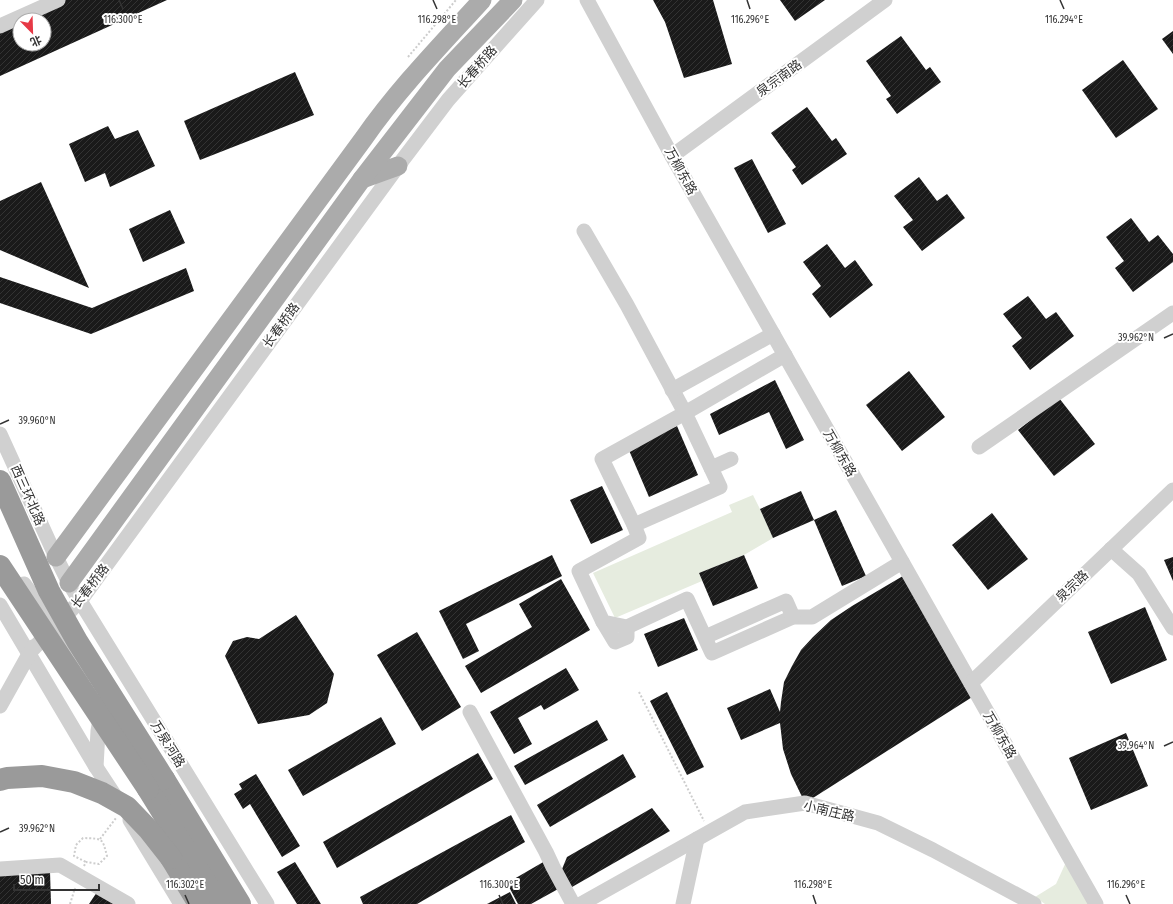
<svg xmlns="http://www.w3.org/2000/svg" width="1173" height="904" font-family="'Fira Sans Condensed','Noto Sans SC',sans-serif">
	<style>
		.green { fill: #e6ecdf }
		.building { fill: url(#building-hatch); fill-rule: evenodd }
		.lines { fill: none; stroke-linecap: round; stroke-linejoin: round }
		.path { stroke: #cdcdcd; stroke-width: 2; stroke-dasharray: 2 2; stroke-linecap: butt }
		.minor { stroke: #d0d0d0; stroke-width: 15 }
		.major { stroke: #ababab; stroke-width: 19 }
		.highway { stroke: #9a9a9a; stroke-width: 22 }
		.highway-bridge { stroke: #9a9a9a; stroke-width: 22 }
		.ticks { fill: none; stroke: #333; stroke-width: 1.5 }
		.labels { text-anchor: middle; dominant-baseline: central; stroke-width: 4; stroke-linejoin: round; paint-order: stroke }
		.street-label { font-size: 13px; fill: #333; stroke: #fff }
		.ticks-label { font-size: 10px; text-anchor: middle; fill: #333; stroke: #fff; stroke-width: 4; stroke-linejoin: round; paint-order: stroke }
	</style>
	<defs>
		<pattern id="building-hatch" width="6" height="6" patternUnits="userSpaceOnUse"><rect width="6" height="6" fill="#1a1a1a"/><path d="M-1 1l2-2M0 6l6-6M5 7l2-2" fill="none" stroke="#333"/></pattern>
	</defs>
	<rect width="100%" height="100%" fill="#fff"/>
	<g class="green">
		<polygon points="753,495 760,509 773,538 744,555 699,573 702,581 615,618 593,573 732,512 729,505"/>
		<polygon points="1067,860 1091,904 1045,904 1035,897 1056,884"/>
	</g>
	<g class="building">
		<path d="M58,0H167L0,76V26ZM20,20H44V44H20Z"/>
		<polygon points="653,0 713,0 732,64 684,78 665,22"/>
		<polygon points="780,0 825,0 795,21"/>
		<polygon points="1173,31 1173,54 1162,39"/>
		<polygon points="901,36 926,70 930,67 941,82 897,114 886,99 891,96 866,61"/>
		<polygon points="1123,60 1158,109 1116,138 1082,90"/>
		<polygon points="295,72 314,115 200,160 184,121"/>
		<polygon points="807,107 832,141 836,138 847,154 802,185 792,170 796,167 771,133"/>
		<polygon points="108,126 115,139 138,130 155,166 110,187 105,173 85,182 69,144"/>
		<polygon points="752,159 786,224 768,233 734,168"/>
		<polygon points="919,177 937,201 947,194 965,218 922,251 903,227 913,220 894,196"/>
		<polygon points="41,182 89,288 0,250 0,201"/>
		<polygon points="170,210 185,243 143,262 129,229"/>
		<polygon points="1131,218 1149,242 1158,235 1173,254 1173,262 1133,292 1115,268 1124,261 1106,237"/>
		<polygon points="827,244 845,268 855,260 873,285 830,318 812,294 821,286 803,262"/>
		<polygon points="186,268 194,291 91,334 0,303 0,277 92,308"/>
		<polygon points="1028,296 1046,319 1056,312 1074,336 1030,370 1012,346 1022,338 1003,314"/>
		<polygon points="909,371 945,417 902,451 866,405"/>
		<polygon points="775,380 804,440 786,449 769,412 719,435 710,414"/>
		<polygon points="1059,398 1095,444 1054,476 1018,430"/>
		<polygon points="677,426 698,475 649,497 628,448"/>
		<polygon points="602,486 623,530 591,544 570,500"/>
		<polygon points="801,491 814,520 773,538 760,509"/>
		<polygon points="836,510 866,576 842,586 814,520"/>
		<polygon points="992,513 1028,559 988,590 952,545"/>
		<polygon points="552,555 562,576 466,624 479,651 463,659 439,611"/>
		<polygon points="744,555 758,588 713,606 699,573"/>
		<polygon points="1173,557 1173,581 1164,560"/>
		<polygon points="908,573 977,694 805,803 791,774 783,749 780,723 741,740 727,708 770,689 780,712 781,702 784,682 792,666 801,650 813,637 831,620 852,606"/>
		<polygon points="561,579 590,630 481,693 465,666 532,627 519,604"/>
		<polygon points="1145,607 1167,660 1111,684 1088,632"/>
		<polygon points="296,615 334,674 327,703 309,715 258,724 225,656 233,641 247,637 259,639"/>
		<polygon points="684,618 698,650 658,667 644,634"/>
		<polygon points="417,632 461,707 422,731 377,655"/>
		<polygon points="566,668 579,690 544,710 541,705 518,718 532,744 514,754 490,712"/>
		<polygon points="667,692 704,767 687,775 650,701"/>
		<polygon points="381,717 396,744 303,796 288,770"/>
		<polygon points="597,720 608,740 525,785 514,766"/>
		<polygon points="1126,733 1148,786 1091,810 1069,758"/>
		<polygon points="478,753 493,779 337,868 323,842"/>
		<polygon points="623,754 636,777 550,827 537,805"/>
		<polygon points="256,774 300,846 282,857 250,804 243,809 234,794 242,789 239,784"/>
		<polygon points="652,808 670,831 572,887 560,874 567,857"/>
		<polygon points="511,815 525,842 417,904 363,904 360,897"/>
		<polygon points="545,861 560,888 531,904 518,904 507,883"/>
		<polygon points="295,862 321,904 297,904 277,872"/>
		<polygon points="50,871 51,904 0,904 0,873"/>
		<polygon points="97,892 119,904 89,904"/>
		<polygon points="510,892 516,904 487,904"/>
	</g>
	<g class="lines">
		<g class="path">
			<polyline points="408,57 456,0"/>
			<polyline points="639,692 704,821"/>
			<polyline points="100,839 116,818"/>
			<path d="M84,866L86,862L99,864L107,856C102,837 103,839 83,838L76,845L74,856L86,862"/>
			<polyline points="70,904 75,888"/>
		</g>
		<g class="minor">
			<polyline points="587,0 672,156 1096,904"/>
			<polyline points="0,26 58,0"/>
			<polyline points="672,156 885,0"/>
			<polyline points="584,231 627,305 685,413 602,459 634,525"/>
			<polyline points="785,355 685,413 720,487 634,525 639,538 579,571 603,622 627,627 687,599 712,653 793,617 812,617 902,562"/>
			<polyline points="672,390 773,334"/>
			<polyline points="0,434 56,557 69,583 267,904"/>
			<polyline points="979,447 1173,313"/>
			<polyline points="711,468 731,459"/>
			<polyline points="1111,549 1139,574 1173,628"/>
			<polyline points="24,584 49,618 84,674"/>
			<polyline points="0,605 96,767 117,799"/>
			<polyline points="603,622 615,642 627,637 627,627"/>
			<polyline points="705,637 786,601 793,617"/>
			<polyline points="29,653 80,601 398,166 448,100 537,0"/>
			<polyline points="971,683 1173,490"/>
			<polyline points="0,706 33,647"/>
			<polyline points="470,712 546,852 553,867 573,904"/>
			<polyline points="96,767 98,731 101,714"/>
			<polyline points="130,820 181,904"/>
			<polyline points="0,869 60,865 128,904"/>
			<polyline points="581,904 745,812 805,803 878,823 933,850 1034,904"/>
			<polyline points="683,904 697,839"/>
		</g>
		<g class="major">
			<polyline points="362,179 398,166"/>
			<path d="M56,557L364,138C398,89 442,44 482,0"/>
			<polyline points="69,583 362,179 447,69 513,0"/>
		</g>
		<g class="highway">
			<polyline points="164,779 240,904"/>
			<polyline points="148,789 219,904"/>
			<polyline points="171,858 199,904"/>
		</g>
		<g class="highway-bridge">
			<polyline points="0,481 49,591 77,641 164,779"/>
			<polyline points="0,566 148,789"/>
			<polyline points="0,780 7,778 42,776 74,782 102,793 127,807 149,830 171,858"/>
		</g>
	</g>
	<path class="ticks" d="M119,0L123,9M433,0L437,9M747,0L750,9M1060,0L1064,9M1164,338L1173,334M0,424L9,420M1164,746L1173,742M0,832L9,828M185,895L189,904M499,895L503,904M813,895L816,904M1126,895L1130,904"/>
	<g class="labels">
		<g class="street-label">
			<text transform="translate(477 67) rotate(-49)">长春桥路</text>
			<text transform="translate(779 78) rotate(-36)">泉宗南路</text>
			<text transform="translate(681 171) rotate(61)">万柳东路</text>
			<text transform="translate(281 325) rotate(-54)">长春桥路</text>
			<text transform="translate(840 453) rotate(60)">万柳东路</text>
			<text transform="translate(28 495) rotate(66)">西三环北路</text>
			<text transform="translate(90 586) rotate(-52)">长春桥路</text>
			<text transform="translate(1072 586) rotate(-44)">泉宗路</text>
			<text transform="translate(1000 735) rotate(60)">万柳东路</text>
			<text transform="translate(168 744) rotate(58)">万泉河路</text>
			<text transform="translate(829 811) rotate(13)">小南庄路</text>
		</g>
	</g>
	<g class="ticks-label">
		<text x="123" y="23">116.300°E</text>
		<text x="437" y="23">116.298°E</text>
		<text x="750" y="23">116.296°E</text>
		<text x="1064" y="23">116.294°E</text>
		<text x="1136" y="341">39.962°N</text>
		<text x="37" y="424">39.960°N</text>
		<text x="1136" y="749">39.964°N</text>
		<text x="37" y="832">39.962°N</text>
		<text x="185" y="888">116.302°E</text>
		<text x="499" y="888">116.300°E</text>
		<text x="813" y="888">116.298°E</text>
		<text x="1126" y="888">116.296°E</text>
	</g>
	<g transform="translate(32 32) rotate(157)"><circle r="19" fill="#ffffff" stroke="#adadad"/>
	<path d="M0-3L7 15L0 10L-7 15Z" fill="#e63946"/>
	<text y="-6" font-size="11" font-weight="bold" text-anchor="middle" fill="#333333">北</text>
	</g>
	<path d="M14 884v6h85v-6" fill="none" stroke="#333333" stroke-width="2"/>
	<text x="20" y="884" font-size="12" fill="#333333" stroke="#ffffff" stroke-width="3" paint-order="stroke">50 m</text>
</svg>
